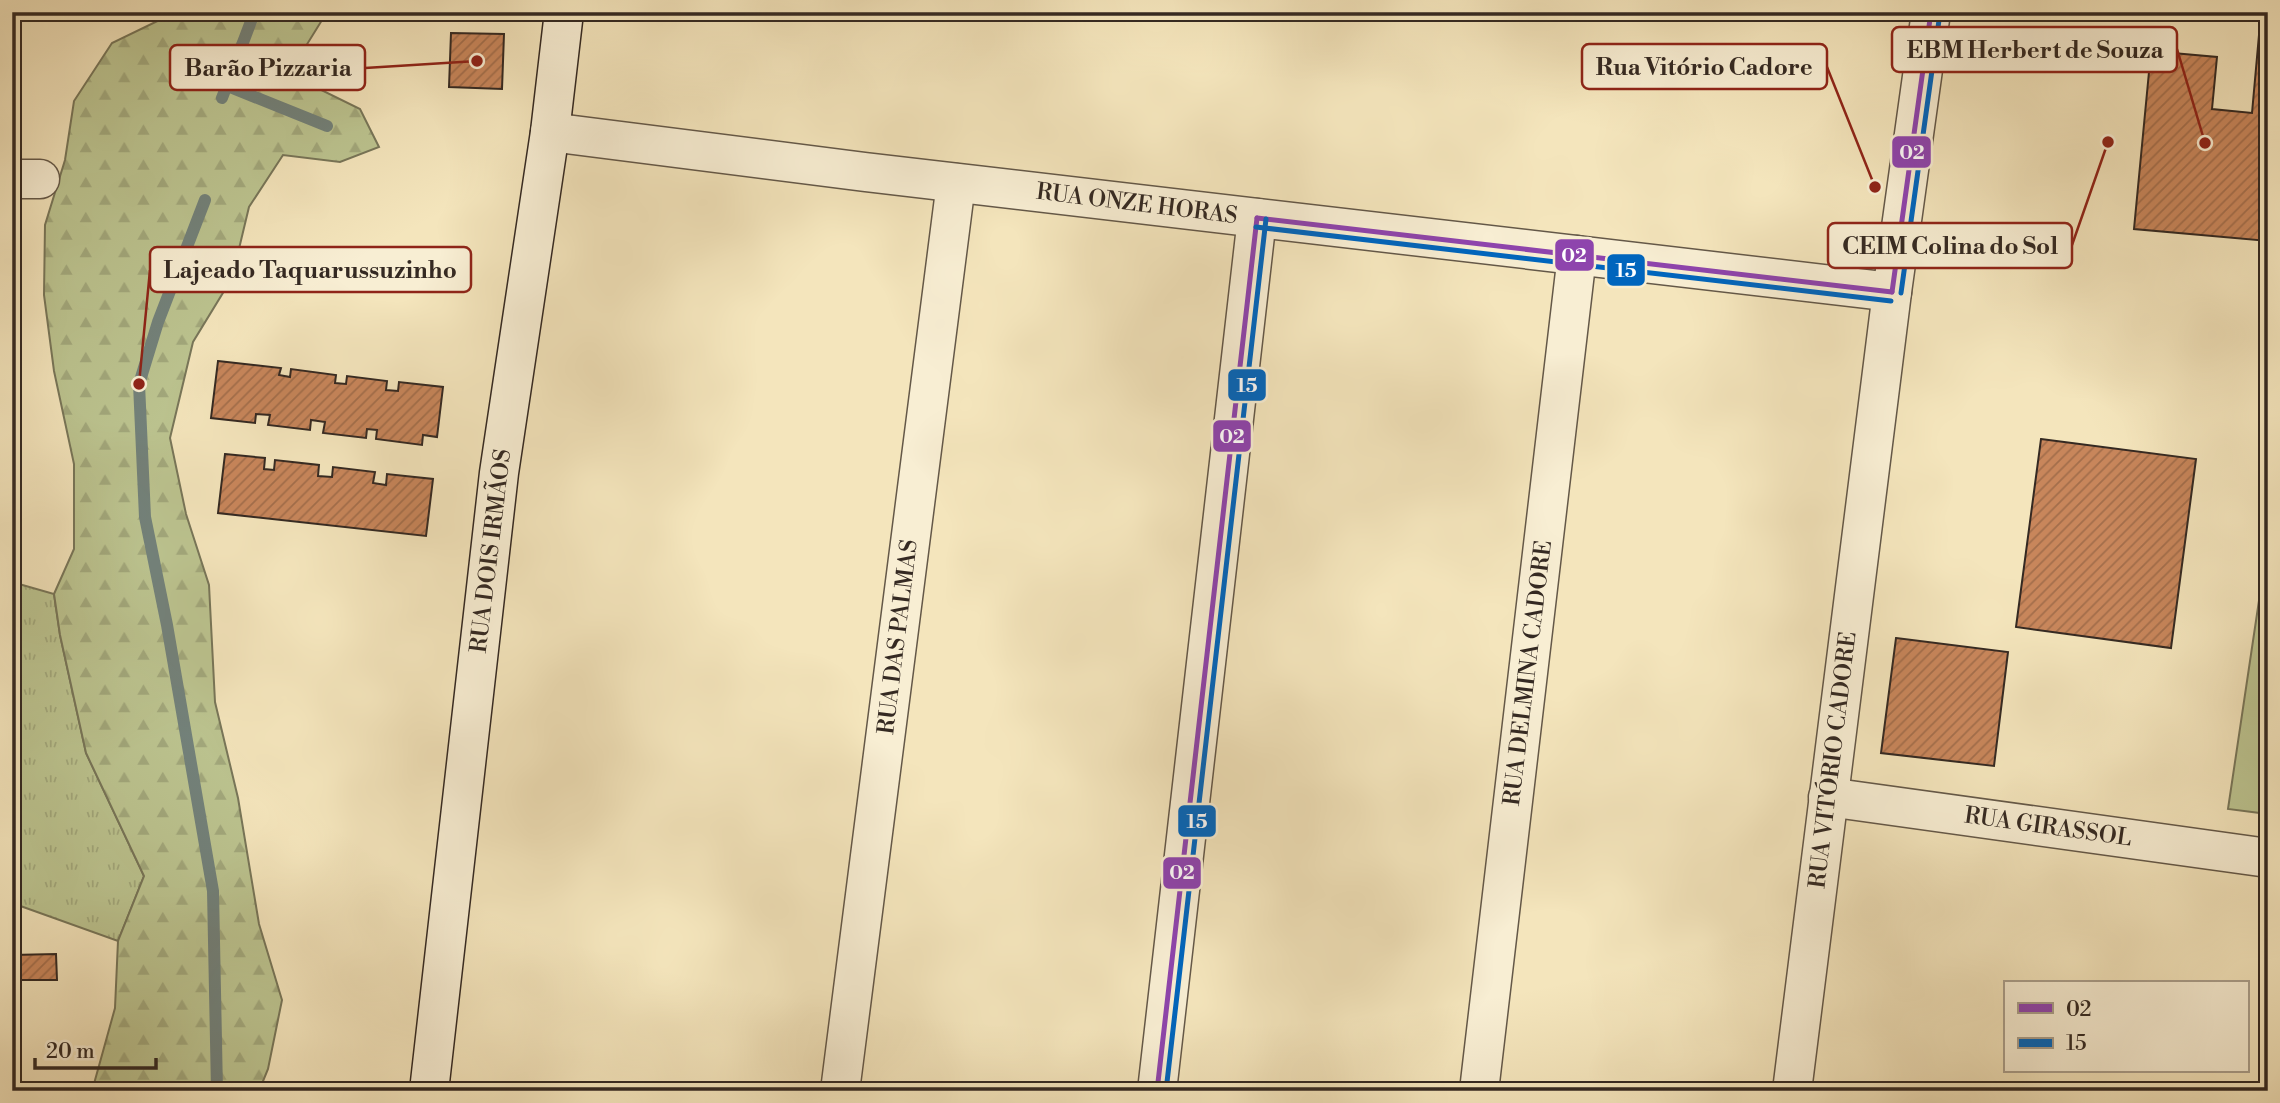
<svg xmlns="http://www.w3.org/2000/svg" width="2280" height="1103" font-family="'Libre Bodoni',serif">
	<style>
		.grass { fill: url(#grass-tufts); stroke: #787659; stroke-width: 2 }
		.forest { fill: url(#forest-firs); stroke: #787659; stroke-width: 2 }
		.pitch { fill: #bcc490; stroke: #787659; stroke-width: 2 }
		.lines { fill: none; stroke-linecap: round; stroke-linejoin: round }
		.stream { stroke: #73827b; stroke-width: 12 }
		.building { fill: url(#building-hatch); stroke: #342922; stroke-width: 2 }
		.street-casing { stroke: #645848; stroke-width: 41 }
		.secondary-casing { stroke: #342922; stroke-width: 41 }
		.street { stroke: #f8eed3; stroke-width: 38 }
		.secondary { stroke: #f8eed3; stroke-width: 38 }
		.bus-1-casing { stroke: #f8eed3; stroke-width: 10 }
		.bus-2-casing { stroke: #f8eed3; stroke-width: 10 }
		.bus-1 { stroke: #8e44ad; stroke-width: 5 }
		.bus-2 { stroke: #0065bd; stroke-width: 5 }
		.labels { text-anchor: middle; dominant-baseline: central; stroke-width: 5; stroke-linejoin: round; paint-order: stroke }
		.street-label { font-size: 23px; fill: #342922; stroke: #f8eed3 }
		.leader { fill: none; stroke: #8f2418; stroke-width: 2.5 }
		.callout-dot { fill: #8f2418; stroke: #f8eed3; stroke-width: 2.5 }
		.callout { fill: #f8eed3; stroke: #8f2418; stroke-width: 2.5 }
		.callout-label { font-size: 24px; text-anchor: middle; font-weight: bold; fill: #342922 }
		.line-badge { stroke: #f8eed3; stroke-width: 2.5 }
		.badge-label { font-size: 19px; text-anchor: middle; font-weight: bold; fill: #fff }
	</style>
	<defs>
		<pattern id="grass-tufts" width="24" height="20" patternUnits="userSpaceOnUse" patternTransform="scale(1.75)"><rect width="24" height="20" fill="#bcc490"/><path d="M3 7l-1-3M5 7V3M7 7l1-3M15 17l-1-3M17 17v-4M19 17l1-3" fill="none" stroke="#a2a87c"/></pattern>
		<pattern id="forest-firs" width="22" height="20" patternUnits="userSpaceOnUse" patternTransform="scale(1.75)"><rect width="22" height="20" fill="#bcc490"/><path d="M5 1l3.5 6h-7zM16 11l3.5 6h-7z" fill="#a2a87c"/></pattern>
		<pattern id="building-hatch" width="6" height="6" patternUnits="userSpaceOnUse" patternTransform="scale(1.75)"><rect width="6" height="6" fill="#c8865b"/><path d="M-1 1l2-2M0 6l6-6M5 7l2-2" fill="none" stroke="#a36e4b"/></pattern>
	</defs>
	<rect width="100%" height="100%" fill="#f4e5bc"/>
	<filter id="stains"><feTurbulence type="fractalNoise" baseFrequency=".00286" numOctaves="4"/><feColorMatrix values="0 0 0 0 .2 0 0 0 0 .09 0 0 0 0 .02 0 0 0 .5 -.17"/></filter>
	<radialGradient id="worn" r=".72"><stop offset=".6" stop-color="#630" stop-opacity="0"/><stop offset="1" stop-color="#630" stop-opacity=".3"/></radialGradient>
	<polygon class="grass" points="12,582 54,594 60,635 86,753 144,876 118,941 12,903"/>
	<polygon class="forest" points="176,12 327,12 296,62 303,81 360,109 379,147 340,162 283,155 249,207 232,278 193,342 170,438 186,514 209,585 215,702 238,798 259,924 282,1000 268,1069 259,1091 92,1091 115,1008 118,941 144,876 86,753 60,635 54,594 74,549 74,464 54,371 44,295 45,225 65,160 74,101 112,43"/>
	<polygon class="pitch" points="2268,540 2268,814 2228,809"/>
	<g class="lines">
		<g class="stream">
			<polyline points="225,85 327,126"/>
			<polyline points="222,98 253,16 257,12"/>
			<polyline points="205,200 158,322 139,384 145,517 167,625 213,891 217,1091"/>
		</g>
	</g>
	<g class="building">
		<polygon points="451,33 504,34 502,89 449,87"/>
		<polygon points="2259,35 2268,35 2268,241 2134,229 2151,51 2217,57 2212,109 2252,113"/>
		<polygon points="218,361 281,368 279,375 290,377 291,369 336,375 335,383 346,384 347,376 387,381 386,390 398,391 399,382 443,387 437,437 423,435 422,445 376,439 377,430 367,429 366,438 323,433 325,422 311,420 310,430 268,425 270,415 256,414 255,423 211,418"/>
		<polygon points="2041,439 2196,459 2171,648 2016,627"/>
		<polygon points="225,454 265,458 264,469 274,470 275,460 319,465 318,476 332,477 333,467 375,472 373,483 386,485 387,474 433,479 426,536 218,513"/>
		<polygon points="1896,638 2008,652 1994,766 1881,753"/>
		<polygon points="56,954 57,980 12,980 12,955"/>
	</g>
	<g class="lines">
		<defs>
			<g id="street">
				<polyline points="550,132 865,172 1892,292"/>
				<polyline points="12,179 40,179"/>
				<polyline points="1828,797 2268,858"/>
				<polyline points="840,1091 956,183"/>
				<polyline points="1157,1091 1257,218"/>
				<polyline points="1479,1091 1577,255"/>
				<polyline points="1792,1091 1892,292 1931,12"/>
			</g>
			<polyline id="secondary" points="429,1091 499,473 550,132 564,12"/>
		</defs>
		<use href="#street" class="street-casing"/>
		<use href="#secondary" class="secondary-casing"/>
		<use href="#street" class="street"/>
		<use href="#secondary" class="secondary"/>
		<defs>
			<g id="bus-1">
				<polyline points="1257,218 1892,292"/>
				<polyline points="1892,292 1931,12"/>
				<polyline points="1157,1091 1257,218"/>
			</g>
			<g id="bus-2">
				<polyline points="1256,227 1891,301"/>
				<polyline points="1901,293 1940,13"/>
				<polyline points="1166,1091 1266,219"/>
			</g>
		</defs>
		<use href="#bus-1" class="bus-1-casing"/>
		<use href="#bus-2" class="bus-2-casing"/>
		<use href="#bus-1" class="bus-1"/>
		<use href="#bus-2" class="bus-2"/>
	</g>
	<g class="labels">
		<g class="street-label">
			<text transform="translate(1137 204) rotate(7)">RUA ONZE HORAS</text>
			<text transform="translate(491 551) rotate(-83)">RUA DOIS IRMÃOS</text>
			<text transform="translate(898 637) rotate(-83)">RUA DAS PALMAS</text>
			<text transform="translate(1528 673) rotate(-83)">RUA DELMINA CADORE</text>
			<text transform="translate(1833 760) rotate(-83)">RUA VITÓRIO CADORE</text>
			<text transform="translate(2048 827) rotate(8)">RUA GIRASSOL</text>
		</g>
	</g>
	<path class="leader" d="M2205 143L2177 49M1875 187L1827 67M477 61L365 68M2108 142L2072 245M139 384L150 270"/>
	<g class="callout-dot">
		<circle cx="2205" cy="143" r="7"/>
		<circle cx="1875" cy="187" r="7"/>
		<circle cx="477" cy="61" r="7"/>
		<circle cx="2108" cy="142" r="7"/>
		<circle cx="139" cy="384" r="7"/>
	</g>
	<g class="callout">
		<rect x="1892" y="27" width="285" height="45" rx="7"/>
		<rect x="1582" y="44" width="245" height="45" rx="7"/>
		<rect x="170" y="45" width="195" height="45" rx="7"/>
		<rect x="1828" y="223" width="244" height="45" rx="7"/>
		<rect x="150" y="247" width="321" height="45" rx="7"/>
	</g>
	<g class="callout-label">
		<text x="2035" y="58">EBM Herbert de Souza</text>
		<text x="1704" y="75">Rua Vitório Cadore</text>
		<text x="268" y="76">Barão Pizzaria</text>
		<text x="1950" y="254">CEIM Colina do Sol</text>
		<text x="310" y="278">Lajeado Taquarussuzinho</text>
	</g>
	<g class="line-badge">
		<rect x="1891" y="135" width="41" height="34" rx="7" fill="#8e44ad"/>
		<rect x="1554" y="238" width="41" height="34" rx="7" fill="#8e44ad"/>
		<rect x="1606" y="253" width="40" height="34" rx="7" fill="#0065bd"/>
		<rect x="1227" y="368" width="40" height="34" rx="7" fill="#0065bd"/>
		<rect x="1212" y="419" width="40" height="34" rx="7" fill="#8e44ad"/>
		<rect x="1177" y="804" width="40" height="34" rx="7" fill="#0065bd"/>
		<rect x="1162" y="856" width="40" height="34" rx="7" fill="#8e44ad"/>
	</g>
	<g class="badge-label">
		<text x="1912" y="159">02</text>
		<text x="1574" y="262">02</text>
		<text x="1626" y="277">15</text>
		<text x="1247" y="392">15</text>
		<text x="1232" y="443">02</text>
		<text x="1197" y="828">15</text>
		<text x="1182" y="879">02</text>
	</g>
	<rect width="2280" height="1103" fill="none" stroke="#f4e5bc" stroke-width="42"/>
	<rect x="14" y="14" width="2252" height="1075" fill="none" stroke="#342922" stroke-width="3.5"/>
	<rect x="21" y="21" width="2238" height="1061" fill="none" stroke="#342922" stroke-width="2"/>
	<rect x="2004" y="981" width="245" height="91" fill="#f8eed3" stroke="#aa9f8c" stroke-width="2"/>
	<rect x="2018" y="1003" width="35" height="10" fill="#8e44ad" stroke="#aa9f8c" stroke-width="2"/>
	<text x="2066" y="1016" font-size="21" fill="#342922">02</text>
	<rect x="2018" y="1038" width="35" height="10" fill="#0065bd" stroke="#aa9f8c" stroke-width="2"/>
	<text x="2066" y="1050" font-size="21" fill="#342922">15</text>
	<path d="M35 1058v10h121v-10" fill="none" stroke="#342922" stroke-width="3.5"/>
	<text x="46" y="1058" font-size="21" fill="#342922" stroke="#f8eed3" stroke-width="5" paint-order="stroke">20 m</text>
	<rect width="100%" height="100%" filter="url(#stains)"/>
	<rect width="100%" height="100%" fill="url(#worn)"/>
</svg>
